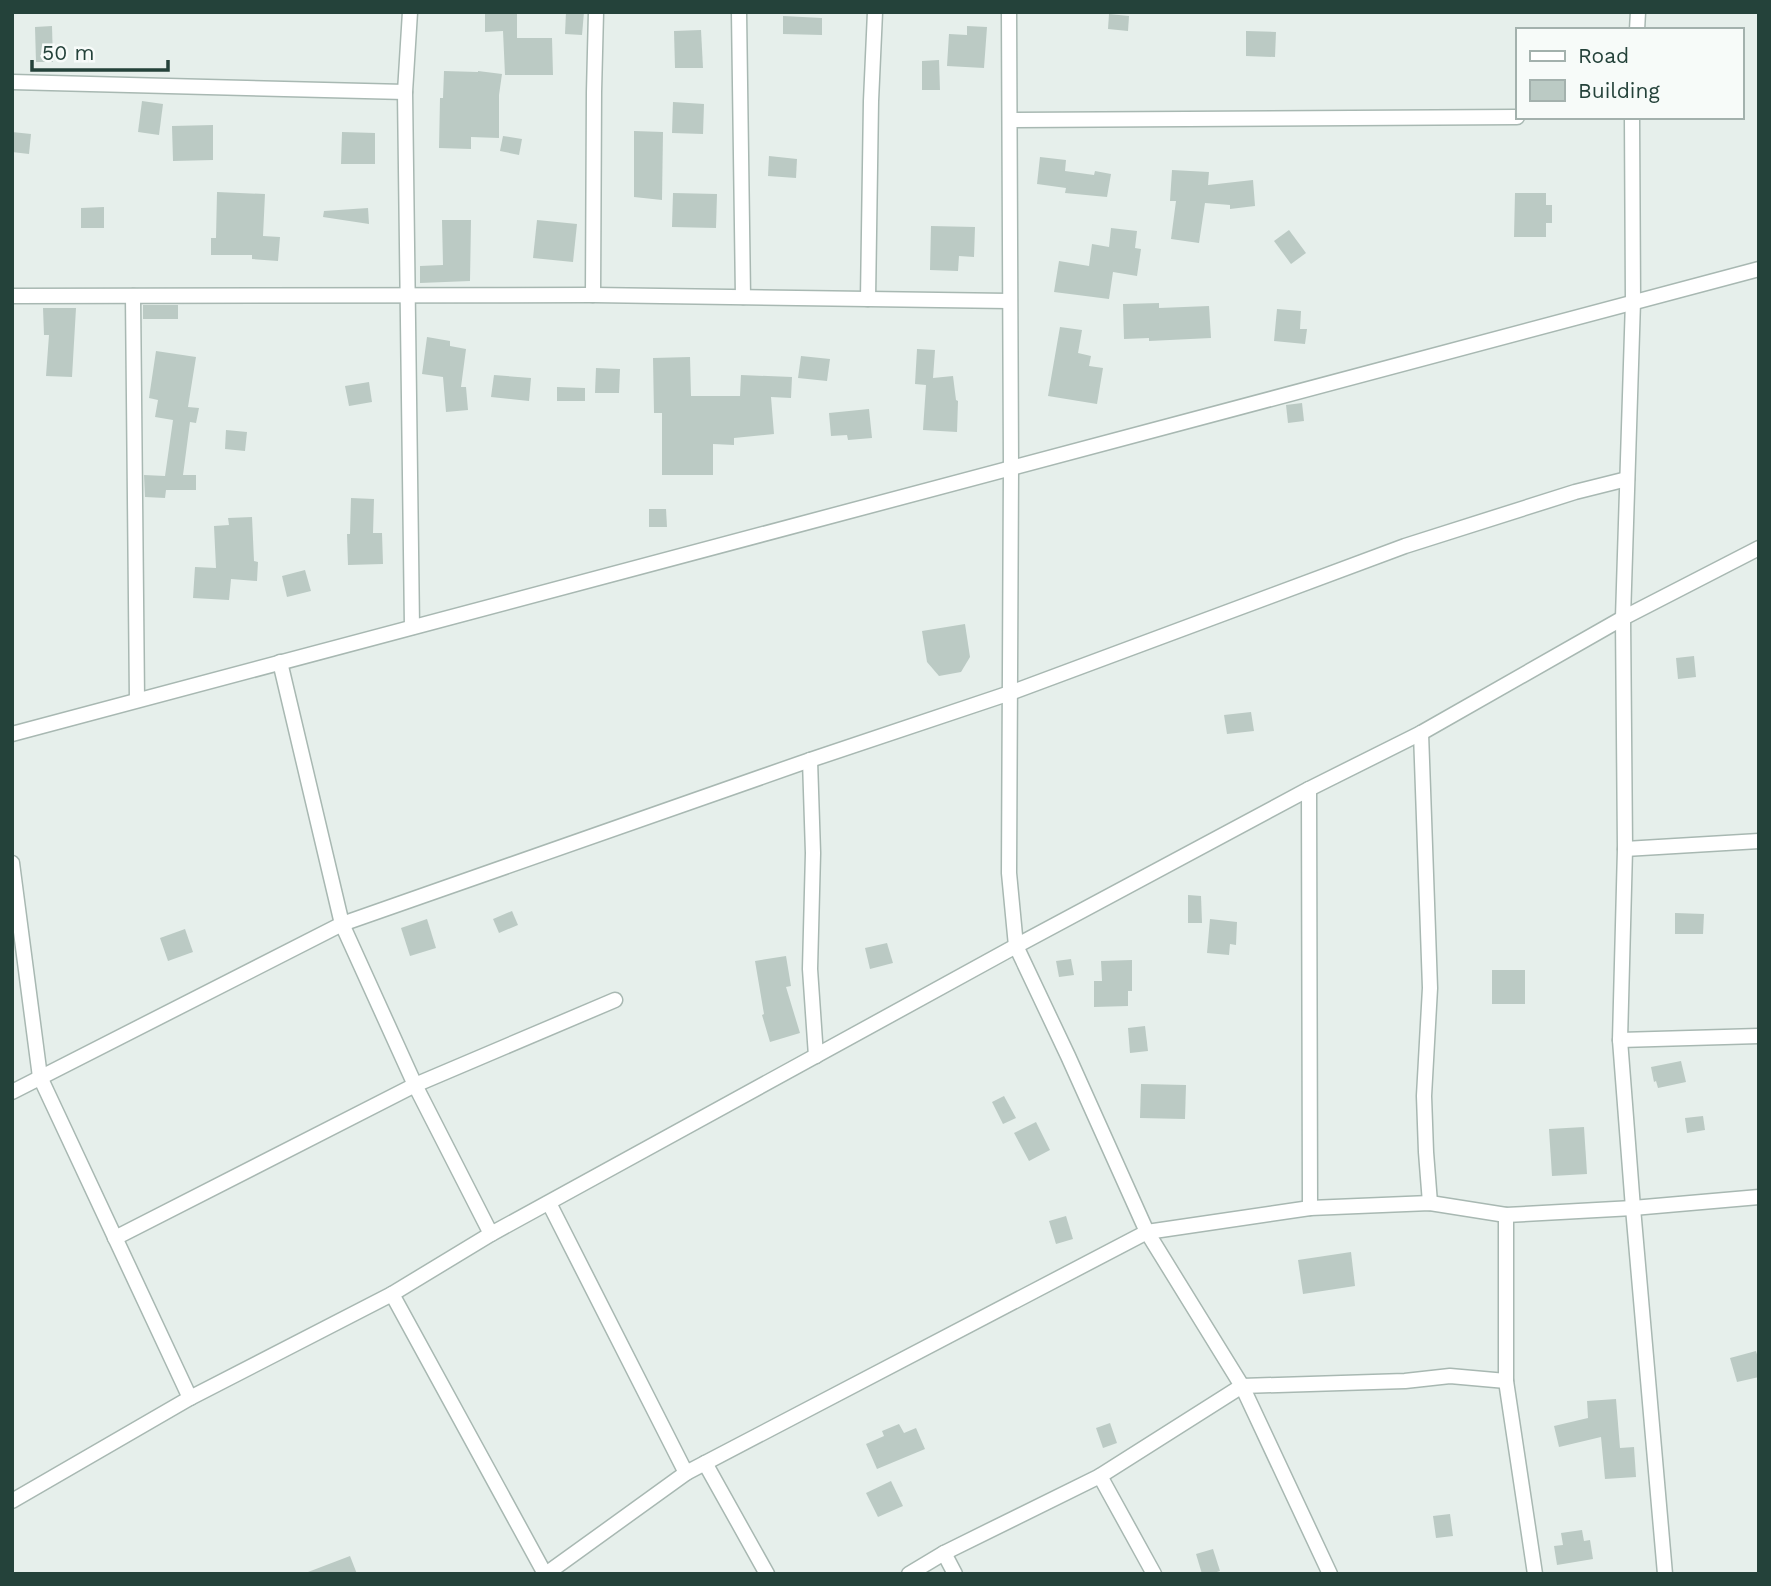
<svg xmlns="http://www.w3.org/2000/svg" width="1771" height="1586" font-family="'Work Sans',sans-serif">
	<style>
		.building { fill: #bbcac4 }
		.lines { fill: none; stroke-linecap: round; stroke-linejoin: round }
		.street-casing { stroke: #a8b8b2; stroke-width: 17 }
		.street { stroke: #fff; stroke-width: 14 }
	</style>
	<rect width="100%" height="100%" fill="#e6efeb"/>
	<g class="building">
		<polygon points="485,12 517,12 517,38 552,38 553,75 505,75 503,31 485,32"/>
		<polygon points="566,12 584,12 582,35 565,34"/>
		<polygon points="1109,14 1129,16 1128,31 1108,29"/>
		<polygon points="783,16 822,18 822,35 783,34"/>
		<polygon points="52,26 53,62 36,62 35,27"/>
		<polygon points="967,26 987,27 984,68 947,66 949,34 967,35"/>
		<polygon points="701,30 703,68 675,68 674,31"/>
		<polygon points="1246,31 1276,32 1275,57 1246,56"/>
		<polygon points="939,60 940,90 922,90 922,61"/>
		<polygon points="444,71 478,72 478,71 502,74 499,95 499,138 471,137 471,149 439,148 440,98 443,98"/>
		<polygon points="142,101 163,104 159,135 138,132"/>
		<polygon points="673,102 704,104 703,134 672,133"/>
		<polygon points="213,125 213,160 173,161 172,126"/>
		<polygon points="634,131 663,132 662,200 634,197"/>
		<polygon points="12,132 31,134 29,154 12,152"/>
		<polygon points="342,132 375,133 375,164 341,164"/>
		<polygon points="503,136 522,139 519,155 500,151"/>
		<polygon points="769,156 797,159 796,178 768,176"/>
		<polygon points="1040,157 1066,160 1065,171 1094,175 1095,171 1111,174 1107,197 1065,193 1066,188 1037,184"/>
		<polygon points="1172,170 1209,172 1208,185 1253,180 1255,206 1230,209 1230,205 1205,203 1199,243 1171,239 1176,201 1170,201"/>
		<polygon points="217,192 265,194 263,236 280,237 278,261 252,259 252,255 211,255 211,238 216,238"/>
		<polygon points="673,193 717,194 716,228 672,227"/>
		<polygon points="1515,193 1546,193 1546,205 1552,205 1552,223 1546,223 1546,237 1514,237"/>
		<polygon points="104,207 104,228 81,228 81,208"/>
		<polygon points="368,208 369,224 323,217 324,211"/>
		<polygon points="442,220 471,220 470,281 420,283 420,266 443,265"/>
		<polygon points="537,220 577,224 573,262 533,258"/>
		<polygon points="931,226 975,227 974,257 959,256 958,271 930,270"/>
		<polygon points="1111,228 1137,231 1135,248 1141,249 1137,276 1113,272 1109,299 1054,292 1059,261 1089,266 1092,244 1109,247"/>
		<polygon points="1289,230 1306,253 1291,264 1274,241"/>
		<polygon points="1159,303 1159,308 1209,306 1211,338 1149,341 1149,338 1124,339 1123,304"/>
		<rect x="143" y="305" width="35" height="14"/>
		<polygon points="43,308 76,308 72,377 46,376 49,335 44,335"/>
		<polygon points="1277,309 1301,311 1300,329 1307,329 1305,344 1274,341"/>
		<polygon points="1060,327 1082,330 1078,353 1091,356 1089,366 1103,368 1097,404 1048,396"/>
		<polygon points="427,337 450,341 450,346 466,349 461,387 466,387 468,410 446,412 443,377 422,374"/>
		<polygon points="917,349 935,350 933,378 953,376 956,400 958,401 957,432 923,430 926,385 915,384"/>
		<polygon points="156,351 196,357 188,407 199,408 196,423 190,422 183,475 196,475 196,490 166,490 165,498 145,497 144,475 165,476 173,420 155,417 158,400 149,398"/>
		<polygon points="801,356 830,359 827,381 798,378"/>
		<polygon points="690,357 691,396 740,396 741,375 792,377 791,398 771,397 774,434 734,438 734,445 713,444 713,475 662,475 662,413 654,413 653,358"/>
		<polygon points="596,368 620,369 619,393 595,393"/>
		<polygon points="494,375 531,378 529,401 491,397"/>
		<polygon points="369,382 372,402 349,406 345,386"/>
		<polygon points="557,387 585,388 585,401 557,401"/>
		<polygon points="1302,403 1304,421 1288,423 1286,405"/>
		<polygon points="869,409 872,438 848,440 847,435 831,436 829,413"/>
		<polygon points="226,430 247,432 245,451 225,449"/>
		<polygon points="351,498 374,499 373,533 382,533 383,564 348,565 347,534 350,534"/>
		<polygon points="649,509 666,509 667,527 649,527"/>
		<polygon points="252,517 254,561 258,562 257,581 231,579 229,600 193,598 195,567 216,568 214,526 229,525 228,518"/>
		<polygon points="305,570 311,591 287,597 282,576"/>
		<polygon points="965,624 970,657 961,672 939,676 927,662 922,631"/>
		<polygon points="1694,656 1696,677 1678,679 1676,658"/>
		<polygon points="1251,712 1254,731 1227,734 1224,715"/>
		<polygon points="1188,895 1201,896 1202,923 1188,923"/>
		<polygon points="512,911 518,925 499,933 493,919"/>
		<polygon points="1675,913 1704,914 1703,934 1675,934"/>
		<polygon points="427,919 436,948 410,956 401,928"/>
		<polygon points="1210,919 1237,922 1236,945 1230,944 1229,955 1207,953"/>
		<polygon points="185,929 193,952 168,961 160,938"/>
		<polygon points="887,943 893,963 870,969 865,948"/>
		<polygon points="786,956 791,986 786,987 800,1033 770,1042 762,1015 764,1014 755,961"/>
		<polygon points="1071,959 1074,975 1059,977 1056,961"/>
		<polygon points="1132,960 1132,991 1128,991 1128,1006 1094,1007 1094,981 1102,981 1101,961"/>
		<rect x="1492" y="970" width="33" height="34"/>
		<polygon points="1145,1026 1148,1051 1130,1053 1128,1028"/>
		<polygon points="1681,1061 1686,1082 1658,1088 1656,1081 1654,1082 1651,1067"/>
		<polygon points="1141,1084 1186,1085 1185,1119 1140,1118"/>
		<polygon points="1004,1096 1016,1118 1003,1124 992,1102"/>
		<polygon points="1703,1116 1705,1130 1687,1133 1685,1118"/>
		<polygon points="1036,1122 1050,1150 1029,1161 1014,1133"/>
		<polygon points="1584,1127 1587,1174 1552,1176 1549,1129"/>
		<polygon points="1066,1216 1073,1239 1056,1244 1049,1221"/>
		<polygon points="1351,1252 1355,1286 1303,1294 1298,1260"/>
		<polygon points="1756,1351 1759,1361 1759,1377 1737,1382 1730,1358"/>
		<polygon points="1616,1399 1620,1448 1634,1447 1636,1477 1605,1479 1601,1437 1559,1447 1554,1426 1588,1418 1587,1401"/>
		<polygon points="1110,1423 1117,1443 1103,1448 1096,1428"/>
		<polygon points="899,1424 904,1433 916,1428 925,1449 877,1469 866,1444 884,1436 882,1431"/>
		<polygon points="891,1481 903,1506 878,1517 866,1493"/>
		<polygon points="1450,1514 1453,1536 1436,1538 1433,1516"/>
		<polygon points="1582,1530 1584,1541 1590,1540 1593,1559 1557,1565 1554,1546 1563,1545 1561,1533"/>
		<polygon points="1213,1549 1220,1571 1210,1574 1202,1574 1196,1554"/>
		<polygon points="350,1556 357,1574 308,1574 308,1572"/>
	</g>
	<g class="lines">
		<defs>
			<g id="street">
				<polyline points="410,12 405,92 412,627"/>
				<polyline points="739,12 743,297"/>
				<polyline points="1009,12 1011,468 1009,873 1016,946 1068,1056 1147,1232 1242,1386 1330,1574"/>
				<polyline points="1637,30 1638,12"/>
				<polyline points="12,82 405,92"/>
				<polyline points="1632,117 1633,301 1623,618 1625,849 1620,1040 1633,1208 1665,1574"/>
				<polyline points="1010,120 1517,117"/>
				<polyline points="593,295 594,92 596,12"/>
				<polyline points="12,296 593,295 1009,301"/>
				<polyline points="133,296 137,700"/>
				<polyline points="868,299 871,101 875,12"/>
				<polyline points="280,662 342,924 415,1085 491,1234"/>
				<polyline points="1421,733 1430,988 1424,1096 1426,1152 1430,1203"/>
				<polyline points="12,734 1759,269"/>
				<polyline points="810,760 813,853 810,969 816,1056"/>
				<polyline points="1309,789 1310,1208"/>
				<polyline points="1625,849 1759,841"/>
				<polyline points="12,863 40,1077 190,1398"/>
				<polyline points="1620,1040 1759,1036"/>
				<polyline points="12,1092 342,924 810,760 1010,693 1405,546 1575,492 1627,479"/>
				<polyline points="549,1203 686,1473"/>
				<polyline points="1506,1215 1506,1381 1535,1574"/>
				<polyline points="115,1238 415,1085 615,1000"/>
				<polyline points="392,1294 545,1574"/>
				<polyline points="705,1463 767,1574"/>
				<polyline points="1100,1476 1154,1574"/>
				<polyline points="12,1501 190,1398 392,1294 491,1234 1016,946 1309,789 1421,733 1623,618 1759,548"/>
				<polyline points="944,1553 955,1574"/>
				<polyline points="546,1574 686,1473 1147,1232 1310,1208 1430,1203 1506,1215 1633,1208 1759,1197"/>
				<polyline points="909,1574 944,1553 1100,1476 1242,1386 1405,1381 1450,1376 1506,1381"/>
			</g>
		</defs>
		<use href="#street" class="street-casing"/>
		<use href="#street" class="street"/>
	</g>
	<rect width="1771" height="1586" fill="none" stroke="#24423a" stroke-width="28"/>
	<rect x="1516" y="28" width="228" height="91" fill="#f7fbf9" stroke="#a3b1ad" stroke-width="2"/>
	<rect x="1530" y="51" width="35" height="10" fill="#ffffff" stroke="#a3b1ad" stroke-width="2"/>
	<text x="1578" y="63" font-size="21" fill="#24423a">Road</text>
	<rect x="1530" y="80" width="35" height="21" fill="#bbcac4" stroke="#a3b1ad" stroke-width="2"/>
	<text x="1578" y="98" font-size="21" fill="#24423a">Building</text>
	<path d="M32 60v10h136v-10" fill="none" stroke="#24423a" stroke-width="3.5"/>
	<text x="42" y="60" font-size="21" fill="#24423a" stroke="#f7fbf9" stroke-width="5" paint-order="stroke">50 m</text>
</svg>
